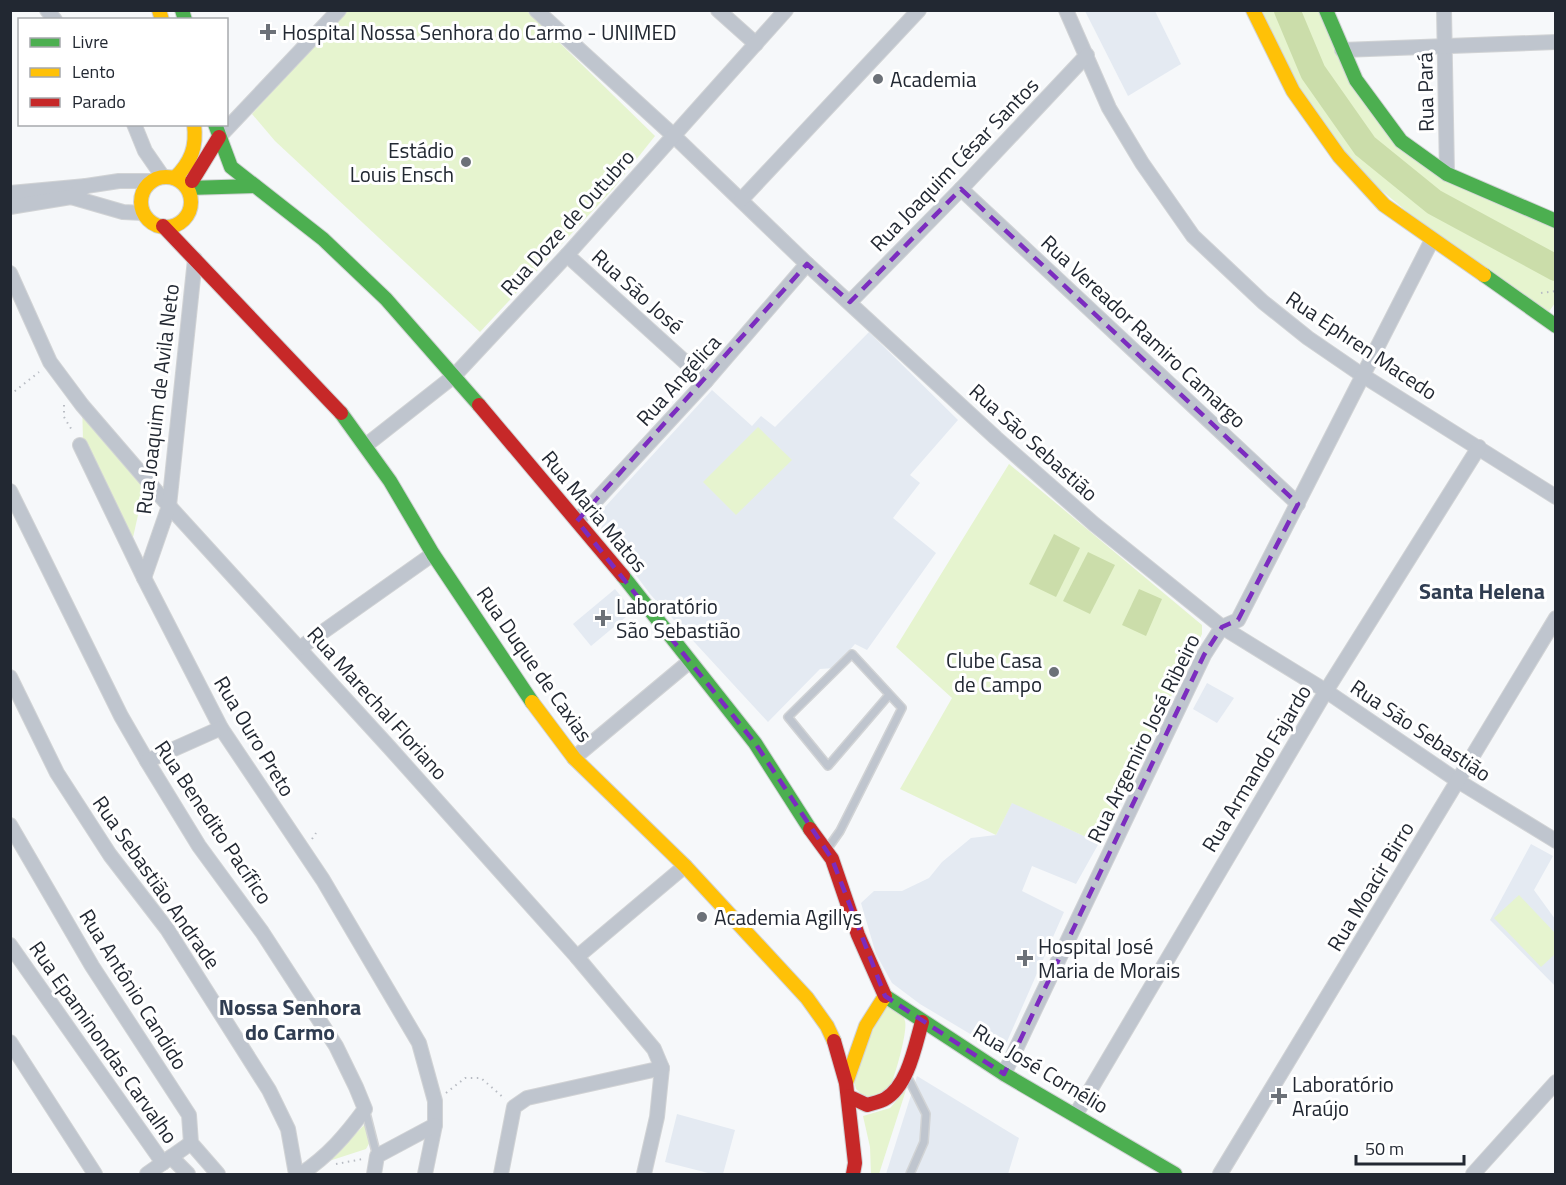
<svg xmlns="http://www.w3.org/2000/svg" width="1566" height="1185" font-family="'Titillium Web',sans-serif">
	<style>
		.built { fill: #e4eaf2 }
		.green { fill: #e6f4cf }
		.water { fill: #cbddaa }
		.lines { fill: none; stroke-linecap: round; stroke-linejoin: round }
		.river { stroke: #cbddaa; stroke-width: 26 }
		.lane-casing { stroke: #d1d3d5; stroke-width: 10 }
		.street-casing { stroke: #d1d3d5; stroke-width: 16 }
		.fast-casing { stroke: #d1d3d5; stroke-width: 16 }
		.slow-casing { stroke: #d1d3d5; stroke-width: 16 }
		.jam-casing { stroke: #d1d3d5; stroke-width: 16 }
		.path { stroke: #b8bcc3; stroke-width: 2; stroke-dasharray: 1.5 4.5; stroke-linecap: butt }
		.lane { stroke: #bfc5ce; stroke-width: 7 }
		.street { stroke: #bfc5ce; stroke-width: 14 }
		.fast { stroke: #4caf50; stroke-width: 14 }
		.slow { stroke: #ffc107; stroke-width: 14 }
		.jam { stroke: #c62828; stroke-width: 14 }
		.marked { fill: none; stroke: #7b2cbf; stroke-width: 4.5; stroke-dasharray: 12 8; stroke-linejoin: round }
		.poi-dot { fill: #6c7178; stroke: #fff; stroke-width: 2 }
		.labels { text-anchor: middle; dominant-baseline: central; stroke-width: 6; stroke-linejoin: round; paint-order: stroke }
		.poi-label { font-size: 21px; fill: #222832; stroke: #fff; text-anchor: start }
		.street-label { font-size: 21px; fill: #222832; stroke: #fff }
		.neighbourhood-label { font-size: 22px; font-weight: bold; fill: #303d51; stroke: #fff }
	</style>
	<rect width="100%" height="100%" fill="#f6f8fa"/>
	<g class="built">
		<polygon points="1085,11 1155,11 1181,64 1128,96"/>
		<polygon points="869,332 958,420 910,475 920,483 893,518 936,553 867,650 855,644 834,668 820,669 768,722 650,594 594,519 712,390 752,426 761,416 775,427"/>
		<polygon points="615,589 633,611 591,646 573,624"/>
		<polygon points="1207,683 1234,698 1217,723 1193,709"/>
		<polygon points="1012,802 1099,843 1076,884 1032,866 1022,891 1064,912 1002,1053 920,1004 892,983 876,954 861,903 874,891 902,891 929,878 942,862 971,838 996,835"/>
		<polygon points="1531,844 1553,856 1534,890 1555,919 1555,986 1490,920"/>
		<polygon points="917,1076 1019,1138 1008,1174 886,1174"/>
		<polygon points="677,1114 735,1130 723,1174 712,1174 665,1162"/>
	</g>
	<g class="green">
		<polygon points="344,11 527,11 655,136 612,190 480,332 275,141 252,114"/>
		<polygon points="1255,11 1321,11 1401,144 1555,224 1555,303 1546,316 1474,267 1340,156"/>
		<polygon points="82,402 146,479 132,542 83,440"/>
		<polygon points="758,427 792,460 736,515 703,482"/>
		<polygon points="1009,464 1202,625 1202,634 1099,843 1012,803 996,835 900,789 952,698 896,647"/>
		<polygon points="1519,895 1555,933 1555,954 1541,967 1494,918"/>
		<path d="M888,1006C895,1010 903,1013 905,1021C908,1032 894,1079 889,1090L869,1101L856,1089L853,1078L882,1009Z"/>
		<polygon points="906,1090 879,1174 871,1174 870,1147 863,1116 890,1108"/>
		<polygon points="366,1123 371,1140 366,1149 329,1161"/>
	</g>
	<g class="water">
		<polygon points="1054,534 1080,548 1056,597 1029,584"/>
		<polygon points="1088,552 1115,565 1090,614 1063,601"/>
		<polygon points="1139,589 1162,599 1146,636 1122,625"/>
	</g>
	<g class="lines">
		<polyline class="river" points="1287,10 1313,72 1365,146 1434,202 1556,268"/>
		<defs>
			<g id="lane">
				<polyline points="828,848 840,831 902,708 852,654 788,717 828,766 889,695"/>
				<polyline points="907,1076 926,1114 924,1142 910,1174"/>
				<polyline points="365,1109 377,1156"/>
			</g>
			<g id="street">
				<polyline points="47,10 55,20"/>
				<polyline points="536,10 674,136 807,264 996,438 1094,524 1222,627 1326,691 1458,781 1556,841"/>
				<polyline points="718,10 756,44"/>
				<polyline points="1066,10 1109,108 1142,163 1193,236 1263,302 1308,338 1362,375 1556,497"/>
				<polyline points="1444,10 1447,174"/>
				<polyline points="1342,50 1556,42"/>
				<polyline points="134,124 145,151 163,177"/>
				<polyline points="219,137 339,10"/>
				<polyline points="961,189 1298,504"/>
				<polyline points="10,193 86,186"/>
				<polyline points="71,197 123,212 143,213"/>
				<polyline points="741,200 919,10"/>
				<polyline points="10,207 71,197 86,186 119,181 152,181"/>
				<polyline points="567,255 706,381"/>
				<polyline points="10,273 50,362 82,405 169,506 389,747 577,957 654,1049 662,1068 657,1117 644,1174"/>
				<polyline points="850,302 961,189 1087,55"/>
				<polyline points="80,445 144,578 221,728 323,880 419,1043 435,1101 435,1125 425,1174"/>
				<polyline points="365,446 454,376 567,255 786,10"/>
				<path d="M10,491L121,716L147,761L199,846L262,932L336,1046L356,1087L365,1109C346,1135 328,1156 301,1174"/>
				<polyline points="577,521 706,381 807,264"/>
				<polyline points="144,578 169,506 195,259"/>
				<polyline points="300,648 433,554"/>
				<polyline points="10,677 57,773 110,855 167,929 269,1090 288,1129 296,1174"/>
				<polyline points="574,758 689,662"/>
				<polyline points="147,761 221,728"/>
				<polyline points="10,825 92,966 189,1115 191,1143 218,1174"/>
				<polyline points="10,945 163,1163"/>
				<polyline points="577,957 685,866"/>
				<polyline points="10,1042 95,1174"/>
				<polyline points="1004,1074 1204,655 1222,627 1238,620 1432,240"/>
				<polyline points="1076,1114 1326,691 1479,447"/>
				<polyline points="171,1157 188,1174"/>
				<polyline points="147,1174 191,1143"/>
				<polyline points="374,1174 377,1156 435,1125"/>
				<polyline points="501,1174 514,1107 527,1098 662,1068"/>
				<polyline points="1220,1174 1556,618"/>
				<polyline points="1473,1174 1556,1082"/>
			</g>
			<g id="fast">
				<polyline points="182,10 185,20"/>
				<polyline points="1326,10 1356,80 1401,141 1447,174 1556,221"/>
				<polyline points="215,124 231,167 323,239 386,299 479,405"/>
				<polyline points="188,188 255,186"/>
				<polyline points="1484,275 1556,326"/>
				<polyline points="341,413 390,481 433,554 532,702"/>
				<polyline points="623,576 755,743 810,829"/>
				<polyline points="885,996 1004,1074 1175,1174"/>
			</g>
			<g id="slow">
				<polyline points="159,10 162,20"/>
				<polyline points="1253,10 1293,91 1339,156 1384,205 1484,275"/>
				<circle cx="166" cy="202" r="25"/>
				<path d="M175,178C191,162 197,147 194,124"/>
				<polyline points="532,702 574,758 685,866 807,998 827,1026 834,1041"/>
				<polyline points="846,1083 866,1026 885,996"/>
			</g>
			<g id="jam">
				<polyline points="192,181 219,137"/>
				<polyline points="163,226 341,413"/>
				<polyline points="479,405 623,576"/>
				<polyline points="810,829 832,859 858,935 885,996"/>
				<polyline points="834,1041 846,1083 855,1163 853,1174"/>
				<path d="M848,1096L867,1105C873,1103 880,1102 885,1099C908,1086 915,1046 922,1022"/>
			</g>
		</defs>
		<use href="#lane" class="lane-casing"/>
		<use href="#street" class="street-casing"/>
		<use href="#fast" class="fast-casing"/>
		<use href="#slow" class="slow-casing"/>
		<use href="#jam" class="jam-casing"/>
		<g class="path">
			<polyline points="1541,293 1556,291"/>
			<polyline points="10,395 39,372"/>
			<polyline points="64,405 64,417 73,432"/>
			<polyline points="312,839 316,833"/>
			<polyline points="446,1093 465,1078 481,1078 505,1099"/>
			<polyline points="336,1164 363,1159"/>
		</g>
		<use href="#lane" class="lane"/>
		<use href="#street" class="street"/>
		<use href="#fast" class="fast"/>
		<use href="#slow" class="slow"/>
		<use href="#jam" class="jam"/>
	</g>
	<path class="marked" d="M961,189L1298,504L1238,620L1222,627L1204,655L1004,1074L885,996L832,859L755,743L577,521L807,264L850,302Z"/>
	<g class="poi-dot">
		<path d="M265 23h6v6h6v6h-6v6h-6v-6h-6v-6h6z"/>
		<circle cx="878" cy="79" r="6"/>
		<circle cx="466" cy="162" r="6"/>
		<path d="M600 609h6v6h6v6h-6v6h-6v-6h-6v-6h6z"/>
		<circle cx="1054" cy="672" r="6"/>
		<circle cx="702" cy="917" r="6"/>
		<path d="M1022 949h6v6h6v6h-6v6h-6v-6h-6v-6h6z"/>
		<path d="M1276 1087h6v6h6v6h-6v6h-6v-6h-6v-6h6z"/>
	</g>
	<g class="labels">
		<g class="poi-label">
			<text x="282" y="32">Hospital Nossa Senhora do Carmo - UNIMED</text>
			<text x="890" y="79">Academia</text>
			<text x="454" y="150" text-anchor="end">Estádio<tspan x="454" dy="24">Louis Ensch</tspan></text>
			<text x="616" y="606">Laboratório<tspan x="616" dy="24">São Sebastião</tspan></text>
			<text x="1042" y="660" text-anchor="end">Clube Casa<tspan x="1042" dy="24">de Campo</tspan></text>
			<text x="714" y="917">Academia Agillys</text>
			<text x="1038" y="946">Hospital José<tspan x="1038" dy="24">Maria de Morais</tspan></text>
			<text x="1292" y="1084">Laboratório<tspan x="1292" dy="24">Araújo</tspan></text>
		</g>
		<g class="street-label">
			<text transform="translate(1425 92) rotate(-91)">Rua Pará</text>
			<text transform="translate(954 164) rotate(-46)">Rua Joaquim César Santos</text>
			<text transform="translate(567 222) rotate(-48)">Rua Doze de Outubro</text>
			<text transform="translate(638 291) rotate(42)">Rua São José</text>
			<text transform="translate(1144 331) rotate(43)">Rua Vereador Ramiro Camargo</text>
			<text transform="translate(1362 345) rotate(34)">Rua Ephren Macedo</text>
			<text transform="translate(678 380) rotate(-48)">Rua Angélica</text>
			<text transform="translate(157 399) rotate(-83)">Rua Joaquim de Avila Neto</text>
			<text transform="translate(1034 442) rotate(42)">Rua São Sebastião</text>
			<text transform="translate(595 511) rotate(50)">Rua Maria Matos</text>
			<text transform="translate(535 664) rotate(55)">Rua Duque de Caxias</text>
			<text transform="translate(378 703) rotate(48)">Rua Marechal Floriano</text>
			<text transform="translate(1421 730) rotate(34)">Rua São Sebastião</text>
			<text transform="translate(255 736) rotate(59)">Rua Ouro Preto</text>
			<text transform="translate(1143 738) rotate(-64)">Rua Argemiro José Ribeiro</text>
			<text transform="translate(1256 768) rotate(-59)">Rua Armando Fajardo</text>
			<text transform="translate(214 822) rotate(56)">Rua Benedito Pacífico</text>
			<text transform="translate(157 882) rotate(55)">Rua Sebastião Andrade</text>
			<text transform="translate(1370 886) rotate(-59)">Rua Moacir Birro</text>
			<text transform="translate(134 989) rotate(58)">Rua Antônio Candido</text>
			<text transform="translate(104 1042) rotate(55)">Rua Epaminondas Carvalho</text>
			<text transform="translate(1041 1068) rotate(31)">Rua José Cornélio</text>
		</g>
		<g class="neighbourhood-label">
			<text x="1482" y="591">Santa Helena</text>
			<text x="290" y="1007">Nossa Senhora<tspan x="290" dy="25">do Carmo</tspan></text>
		</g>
	</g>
	<rect width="1566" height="1185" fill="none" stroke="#222832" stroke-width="24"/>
	<rect x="18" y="18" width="210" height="108" fill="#ffffff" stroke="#a7a9ad" stroke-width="1.5"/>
	<rect x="30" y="38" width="30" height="9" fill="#4caf50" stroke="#a7a9ad" stroke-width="1.5"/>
	<text x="72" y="48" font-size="18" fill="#222832">Livre</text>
	<rect x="30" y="68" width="30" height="9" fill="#ffc107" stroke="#a7a9ad" stroke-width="1.5"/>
	<text x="72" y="78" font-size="18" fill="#222832">Lento</text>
	<rect x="30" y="98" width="30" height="9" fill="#c62828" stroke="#a7a9ad" stroke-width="1.5"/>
	<text x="72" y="108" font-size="18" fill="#222832">Parado</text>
	<path d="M1356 1155v9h108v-9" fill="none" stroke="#222832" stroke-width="3"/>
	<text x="1365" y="1155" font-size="18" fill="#222832" stroke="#ffffff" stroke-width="4.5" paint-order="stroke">50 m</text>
</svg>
